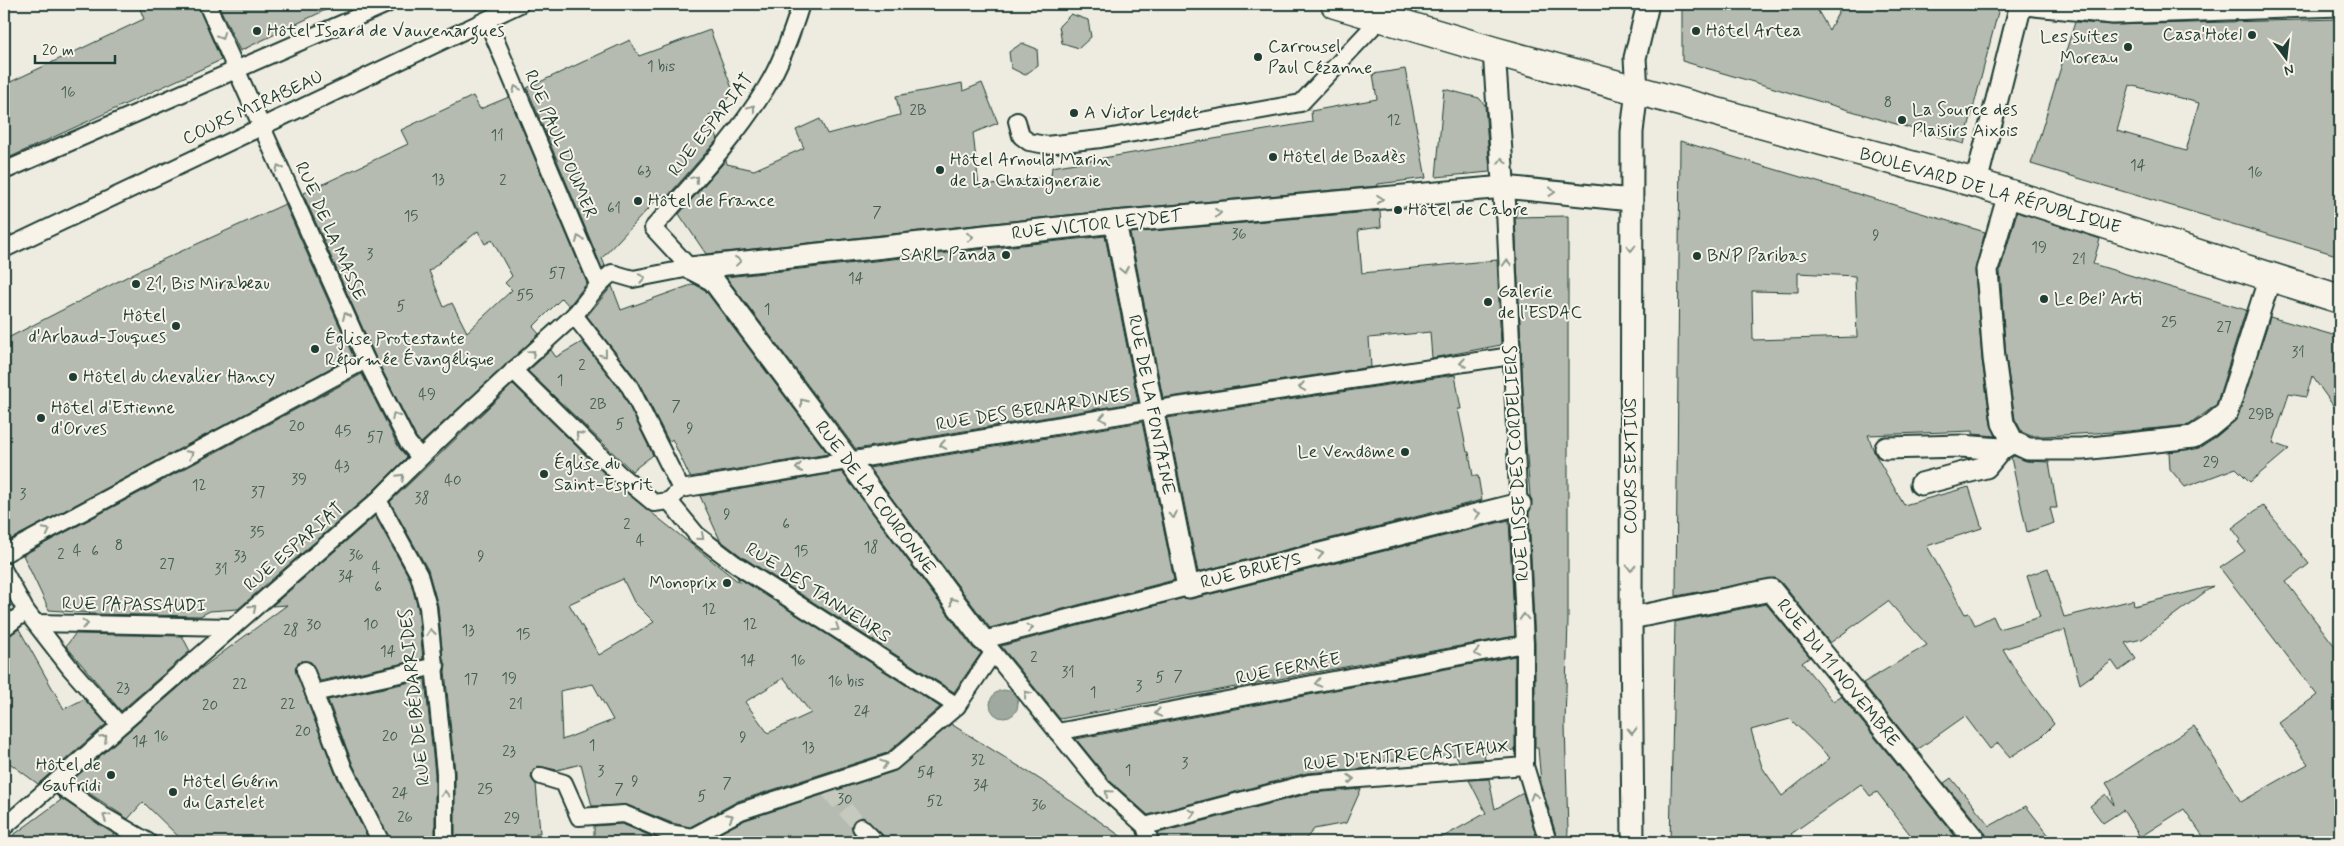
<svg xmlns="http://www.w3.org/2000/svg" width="2344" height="846" font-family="Mynerve,sans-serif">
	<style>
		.water { fill: #9fa99f; stroke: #6c7e74 }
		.building { fill: #b5bbb0; stroke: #1f3d34; fill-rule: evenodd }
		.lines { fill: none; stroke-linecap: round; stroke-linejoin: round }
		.pedestrian-tunnel { stroke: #c5c9be; stroke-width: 16; stroke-dasharray: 16 8; stroke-linecap: butt }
		.pedestrian-casing { stroke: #1f3d34; stroke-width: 20 }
		.minor-casing { stroke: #1f3d34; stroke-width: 25 }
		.primary-casing { stroke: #1f3d34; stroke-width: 31 }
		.pedestrian { stroke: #f7f3e8; stroke-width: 16 }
		.minor { stroke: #f7f3e8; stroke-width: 21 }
		.primary { stroke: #f7f3e8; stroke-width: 28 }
		.oneway { stroke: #8b988e }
		.poi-dot { fill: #1f3d34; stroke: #f7f3e8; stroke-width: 2 }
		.labels { text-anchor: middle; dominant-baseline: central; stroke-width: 4; stroke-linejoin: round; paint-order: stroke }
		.number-label { font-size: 15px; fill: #445c53 }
		.poi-label { font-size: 18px; fill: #1f3d34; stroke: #f7f3e8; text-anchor: start }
		.street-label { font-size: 18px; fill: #1f3d34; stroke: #f7f3e8 }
	</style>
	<rect width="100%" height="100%" fill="#eeece1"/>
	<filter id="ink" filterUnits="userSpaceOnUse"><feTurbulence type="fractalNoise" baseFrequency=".02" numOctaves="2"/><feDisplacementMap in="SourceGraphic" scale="10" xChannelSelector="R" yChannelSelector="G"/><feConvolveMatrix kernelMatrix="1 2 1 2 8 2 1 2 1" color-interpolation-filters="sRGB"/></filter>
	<g filter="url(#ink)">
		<circle class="water" cx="1004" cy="704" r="14"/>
		<g class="building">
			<polygon points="138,4 197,4 221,60 4,160 4,85 144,19"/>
			<polygon points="218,4 338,4 240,51"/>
			<polygon points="1682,4 1814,4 1829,30 1843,4 2000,4 1964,144 1682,61"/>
			<polygon points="1071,14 1088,20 1091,37 1079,48 1062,43 1059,26"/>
			<path d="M2340,19V256L2031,164L2075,22L2113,25ZM2130,85L2199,103L2186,151L2117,131Z"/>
			<polygon points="710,30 733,91 717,113 709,115 718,139 666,198 662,194 602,258 605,266 602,268 527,88 630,40 639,56"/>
			<polygon points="1022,43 1037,49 1038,65 1025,75 1011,68 1009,52"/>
			<polygon points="1405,69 1426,178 1378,184 1378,186 1114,210 706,254 679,214 726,160 727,164 754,170 804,148 796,130 820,119 827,134 876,121 900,115 896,96 944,87 962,83 963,91 982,83 998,123 973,133 979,187 1051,176 1052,167 1312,122 1311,111 1377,99 1373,74"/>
			<polygon points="1444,89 1479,98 1485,105 1490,172 1436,177"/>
			<path d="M473,96L480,109L509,97L587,283L569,306L562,298L533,327L539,334L421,443L416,437L375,356L304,196V193L408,144L401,130ZM478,231L485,244L492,240L512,276L505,283L512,290L467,332L452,303L444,307L429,271Z"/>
			<path d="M1680,141L1985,232L1975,271L1982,360L1991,425L1996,436L1973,434V431L1868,435L1875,454L1904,505L1969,487L1982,528L1927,546L1965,614L1969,613L1975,625L1993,616L1999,629L2040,617L2027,576L2048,568L2064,617L2133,600L2134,606L2213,586L2142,639L2125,643L2136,659L2119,671L2112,661L2080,684L2065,630L2003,649L2016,671L2054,724L2039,739L2010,757L1998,743L1990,749L1965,716L1917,750L1863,683L1927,645L1888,601L1830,643L1781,582L1775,578L1676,596ZM1798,273L1855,276L1857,337L1753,340L1752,291L1798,292Z"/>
			<polygon points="285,204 353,356 4,543 4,340 140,270"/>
			<polygon points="1380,211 1381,227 1358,230 1362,273 1497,260 1501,345 1432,358 1430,332 1369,338 1371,367 1163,398 1130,233"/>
			<polygon points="2017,212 2100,239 2093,264 2246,310 2216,405 2189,425 2129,431 2045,436 2031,436 2022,432 2015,419 2006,357 2000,271"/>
			<polygon points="1568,216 1568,620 1565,724 1568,831 1567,842 1558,842 1541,783 1538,748 1535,748 1535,644 1529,513 1532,501 1530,496 1525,431 1515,217"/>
			<polygon points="1105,236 1138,402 856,449 726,277"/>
			<polygon points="694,284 705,290 828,454 690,477 672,439 669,442 638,381 587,316 612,286 621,310"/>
			<polygon points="2270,317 2340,337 2340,415 2312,376 2306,397 2289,394 2273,443 2289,449 2250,482 2236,468 2185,487 2170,469 2169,452 2199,448 2235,421"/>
			<polygon points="582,342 622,392 653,455 632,471 528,371 551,350 556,357"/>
			<polygon points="362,374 399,448 407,457 371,493 238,609 210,611 200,616 89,614 90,613 49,610 23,555"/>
			<polygon points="1455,375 1461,409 1458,409 1467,452 1469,452 1473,476 1478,476 1482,500 1198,572 1167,418"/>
			<path d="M513,384L613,482L740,583L737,577L940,707L887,753L738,801L690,827L672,823L627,805L592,806L581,764L557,770L538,766L532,773L531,778L536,784L538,807L540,833H536V842H455V772L445,671L446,664L443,659L438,606L428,570L390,502ZM623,579L634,602L654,622L599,655L569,604ZM784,678L811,713L768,733L745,702ZM593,684L613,720L562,740L560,691Z"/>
			<polygon points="1142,422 1174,580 990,628 869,468"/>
			<polygon points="2014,456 2028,461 2049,462 2057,508 2050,508 2054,523 2027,532 2011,458"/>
			<polygon points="842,472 973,648 981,653 954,692 741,556 720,540 700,496"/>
			<polygon points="2263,505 2309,564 2286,582 2340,653 2340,842 2207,842 2184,809 2140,837 2123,810 2103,823 2090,806 2106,794 2114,805 2111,791 2106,783 2194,726 2241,802 2308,764 2279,723 2317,695 2220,568 2245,551 2238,542 2241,540 2232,528"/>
			<polygon points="375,516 410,579 418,609 423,659 320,681 311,662 301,661 295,669 335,773 370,842 184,842 143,802 128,819 71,781 199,670 287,605 272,606"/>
			<polygon points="1509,520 1515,636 1060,719 1001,646 1184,598 1191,599"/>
			<path d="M1766,604L1810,657L1802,663L1833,701L1841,696L1960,842H1916L1877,792L1870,796L1861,784L1791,834L1797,842H1670L1675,622ZM1790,719L1830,758L1782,796L1762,767L1751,730Z"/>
			<polygon points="19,629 64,709 84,699 106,724 38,784 4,759 4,638"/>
			<polygon points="75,634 182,636 190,651 121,711 66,646"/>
			<polygon points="1515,656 1515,750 1484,753 1485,759 1459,761 1456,755 1372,762 1371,768 1307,773 1148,815 1110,781 1076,739"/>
			<polygon points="425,679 435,774 435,842 391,842 353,765 328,700"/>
			<polygon points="951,724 1041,780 1129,842 886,842 883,835 863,817 854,820 851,825 854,834 862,842 703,842 745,820 895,771"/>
			<polygon points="1951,778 1990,826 2026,806 2054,842 1988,842 1986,834 1944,783"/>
			<polygon points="1489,779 1495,809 1523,793 1538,842 1434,842 1486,813 1469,780"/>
			<polygon points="1361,789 1346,823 1314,829 1303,842 1160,842 1158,833 1311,793"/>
			<polygon points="56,795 114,834 107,842 4,842 61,800"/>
			<polygon points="622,824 665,842 594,842 594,826"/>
		</g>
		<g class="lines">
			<polyline class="pedestrian-tunnel" points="829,791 861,827"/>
			<defs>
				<g id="pedestrian">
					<polyline points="207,4 366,360 408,443 420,457"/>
					<polyline points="487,20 598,284"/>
					<polyline points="1017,121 1021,136 1029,142 1046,145 1101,139 1301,103 1381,18"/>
					<polyline points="4,171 387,4"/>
					<polyline points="1505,210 1525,644 1525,766 1548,842"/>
					<polyline points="4,249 520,4"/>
					<path d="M690,268L653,228C692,184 735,139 766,88C782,62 792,33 801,4"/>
					<polyline points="574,315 630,387 681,489"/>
					<polyline points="513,370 619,474 654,503 669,501 676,494"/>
					<polyline points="681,489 1151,410 1511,356"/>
					<polyline points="378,500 419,575 428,607 445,773 445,842"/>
					<polyline points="669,501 697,535 735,564 957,706"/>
					<polyline points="4,554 366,360"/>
					<polyline points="4,571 26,611 71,669 119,724"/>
					<polyline points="36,623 231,627"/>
					<polyline points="4,628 26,611"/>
					<polyline points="305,670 344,769 381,842"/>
					<polyline points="314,693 436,666"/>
					<polyline points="1057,732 1525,644"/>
					<polyline points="541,776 564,783 579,817 624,814 669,833 692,837 741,811 892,762 957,706 993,653"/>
					<polyline points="56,783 105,817 148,842"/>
					<polyline points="1145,826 1309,783 1525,766"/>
					<path d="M4,827L378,500C439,438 504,379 569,320C586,305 592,288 612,273L633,279L690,268"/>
					<polyline points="861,827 876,842"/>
					<polyline points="1150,842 1145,826 1103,788 983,640 1188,587"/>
				</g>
				<g id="minor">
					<polyline points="2025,4 2113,13 2340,5"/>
					<polyline points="1494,51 1505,210"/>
					<polyline points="1976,183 2021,4"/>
					<polyline points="2009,194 1987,270 1994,358 2003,423 2013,442 2028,449 2082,449 2193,437 2209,427 2227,412 2270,277"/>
					<polyline points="1115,222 1188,587 1520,504"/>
					<polyline points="690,268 1115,222 1504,187 1631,200"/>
					<polyline points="690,268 713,280 983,640"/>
					<polyline points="1886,448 1961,446 2001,449 2013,442"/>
					<polyline points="1921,484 1986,467 2001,449"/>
					<polyline points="1631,618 1771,590 1976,842"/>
					<polyline points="1633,842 1631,618 1632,132 1637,90 1635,58 1648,4"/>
				</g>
				<polyline id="primary" points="1335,4 1494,51 1976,183 2340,299"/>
			</defs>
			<use href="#pedestrian" class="pedestrian-casing"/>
			<use href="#minor" class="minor-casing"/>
			<use href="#primary" class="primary-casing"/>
			<use href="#pedestrian" class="pedestrian"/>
			<use href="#minor" class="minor"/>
			<use href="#primary" class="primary"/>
		</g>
		<defs><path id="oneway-chevron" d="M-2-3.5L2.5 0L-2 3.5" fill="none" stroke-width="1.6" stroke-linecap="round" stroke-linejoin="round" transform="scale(1.25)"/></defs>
		<g class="oneway">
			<use href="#oneway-chevron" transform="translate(221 36) rotate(67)"/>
			<use href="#oneway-chevron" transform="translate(516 89) rotate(-113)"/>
			<use href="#oneway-chevron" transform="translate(752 108) rotate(-55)"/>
			<use href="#oneway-chevron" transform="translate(1502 161) rotate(-94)"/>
			<use href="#oneway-chevron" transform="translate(279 168) rotate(-114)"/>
			<use href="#oneway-chevron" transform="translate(695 179) rotate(-50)"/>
			<use href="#oneway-chevron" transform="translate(1552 192) rotate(5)"/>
			<use href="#oneway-chevron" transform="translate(1380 199) rotate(-5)"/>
			<use href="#oneway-chevron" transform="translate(1218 213) rotate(-5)"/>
			<use href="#oneway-chevron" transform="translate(970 237) rotate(-6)"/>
			<use href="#oneway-chevron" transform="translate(579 239) rotate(-113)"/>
			<use href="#oneway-chevron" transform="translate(1631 248) rotate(90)"/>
			<use href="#oneway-chevron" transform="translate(738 261) rotate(-6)"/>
			<use href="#oneway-chevron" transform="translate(1507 263) rotate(-93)"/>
			<use href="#oneway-chevron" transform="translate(1124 270) rotate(79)"/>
			<use href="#oneway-chevron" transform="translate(642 278) rotate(-11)"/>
			<use href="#oneway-chevron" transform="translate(346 316) rotate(-114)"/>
			<use href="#oneway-chevron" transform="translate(532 353) rotate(-42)"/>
			<use href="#oneway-chevron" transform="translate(604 354) rotate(52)"/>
			<use href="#oneway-chevron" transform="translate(1463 363) rotate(171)"/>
			<use href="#oneway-chevron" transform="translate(1302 387) rotate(171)"/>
			<use href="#oneway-chevron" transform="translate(803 402) rotate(-127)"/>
			<use href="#oneway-chevron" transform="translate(395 416) rotate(-117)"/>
			<use href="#oneway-chevron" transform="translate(1103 418) rotate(171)"/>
			<use href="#oneway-chevron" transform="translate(579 435) rotate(-135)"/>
			<use href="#oneway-chevron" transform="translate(943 445) rotate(171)"/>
			<use href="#oneway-chevron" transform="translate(190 454) rotate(-28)"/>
			<use href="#oneway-chevron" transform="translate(799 468) rotate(170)"/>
			<use href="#oneway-chevron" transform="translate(401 477) rotate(-45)"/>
			<use href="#oneway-chevron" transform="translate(1477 514) rotate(-14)"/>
			<use href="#oneway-chevron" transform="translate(1173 515) rotate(78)"/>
			<use href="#oneway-chevron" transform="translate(47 531) rotate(-28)"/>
			<use href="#oneway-chevron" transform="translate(701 537) rotate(40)"/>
			<use href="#oneway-chevron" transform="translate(1320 554) rotate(-14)"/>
			<use href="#oneway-chevron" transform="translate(1631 568) rotate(90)"/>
			<use href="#oneway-chevron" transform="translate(953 601) rotate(-127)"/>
			<use href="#oneway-chevron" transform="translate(253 608) rotate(-41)"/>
			<use href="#oneway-chevron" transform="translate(1524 617) rotate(-92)"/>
			<use href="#oneway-chevron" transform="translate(85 624) rotate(1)"/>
			<use href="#oneway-chevron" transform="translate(836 628) rotate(33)"/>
			<use href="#oneway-chevron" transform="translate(1030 628) rotate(-15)"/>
			<use href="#oneway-chevron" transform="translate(431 632) rotate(-97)"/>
			<use href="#oneway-chevron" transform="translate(1477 653) rotate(169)"/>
			<use href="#oneway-chevron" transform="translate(1318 683) rotate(169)"/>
			<use href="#oneway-chevron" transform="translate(1027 694) rotate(-129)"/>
			<use href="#oneway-chevron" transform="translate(1158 713) rotate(169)"/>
			<use href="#oneway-chevron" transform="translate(1632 731) rotate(89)"/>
			<use href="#oneway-chevron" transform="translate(104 738) rotate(-43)"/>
			<use href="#oneway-chevron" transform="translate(884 764) rotate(-18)"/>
			<use href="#oneway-chevron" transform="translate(1351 779) rotate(-4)"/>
			<use href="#oneway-chevron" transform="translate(1108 793) rotate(-138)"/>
			<use href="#oneway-chevron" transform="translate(445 794) rotate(-90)"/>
			<use href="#oneway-chevron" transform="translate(1534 796) rotate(-107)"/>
			<use href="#oneway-chevron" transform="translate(1192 813) rotate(-15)"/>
			<use href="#oneway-chevron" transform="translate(106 817) rotate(-148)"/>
			<use href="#oneway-chevron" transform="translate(730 817) rotate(-28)"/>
		</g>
	</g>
	<g class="poi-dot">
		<circle cx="257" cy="31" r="5"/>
		<circle cx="1696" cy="31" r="5"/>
		<circle cx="2252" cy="35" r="5"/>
		<circle cx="2128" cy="47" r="5"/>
		<circle cx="1258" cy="57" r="5"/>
		<circle cx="1074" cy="113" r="5"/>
		<circle cx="1902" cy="120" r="5"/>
		<circle cx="1273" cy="157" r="5"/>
		<circle cx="940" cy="170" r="5"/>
		<circle cx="638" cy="201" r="5"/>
		<circle cx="1398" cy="210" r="5"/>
		<circle cx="1006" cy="255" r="5"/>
		<circle cx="1697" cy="256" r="5"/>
		<circle cx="136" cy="284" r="5"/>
		<circle cx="2044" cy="299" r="5"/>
		<circle cx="1488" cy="302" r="5"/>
		<circle cx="176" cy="326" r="5"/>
		<circle cx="315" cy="349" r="5"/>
		<circle cx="73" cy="377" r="5"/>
		<circle cx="41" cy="418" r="5"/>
		<circle cx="1405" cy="452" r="5"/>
		<circle cx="544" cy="474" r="5"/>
		<circle cx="727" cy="583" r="5"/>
		<circle cx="111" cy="775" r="5"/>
		<circle cx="173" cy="792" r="5"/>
	</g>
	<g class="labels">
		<g class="number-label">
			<text x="661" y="67">1 bis</text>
			<text x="68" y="93">16</text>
			<text x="1888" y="103">8</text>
			<text x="918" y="111">2B</text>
			<text x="1394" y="121">12</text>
			<text x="497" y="136">11</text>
			<text x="2138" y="166">14</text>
			<text x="644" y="172">63</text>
			<text x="2255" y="173">16</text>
			<text x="438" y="180">13</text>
			<text x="503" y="181">2</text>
			<text x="614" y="209">61</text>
			<text x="877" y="213">7</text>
			<text x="411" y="217">15</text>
			<text x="1239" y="235">36</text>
			<text x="1876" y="236">9</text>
			<text x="2039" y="248">19</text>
			<text x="370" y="255">3</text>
			<text x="2079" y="260">21</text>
			<text x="557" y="274">57</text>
			<text x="856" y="279">14</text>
			<text x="525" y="296">55</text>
			<text x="401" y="307">5</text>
			<text x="767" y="310">1</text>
			<text x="2169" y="323">25</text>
			<text x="2224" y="328">27</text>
			<text x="2298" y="353">31</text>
			<text x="582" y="366">2</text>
			<text x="560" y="381">1</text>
			<text x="427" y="395">49</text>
			<text x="598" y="405">2B</text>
			<text x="676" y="407">7</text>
			<text x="2261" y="415">29B</text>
			<text x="620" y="425">5</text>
			<text x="297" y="427">20</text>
			<text x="690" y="429">9</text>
			<text x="343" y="432">45</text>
			<text x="375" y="438">57</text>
			<text x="2211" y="463">29</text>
			<text x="342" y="467">43</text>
			<text x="299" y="480">39</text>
			<text x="453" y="481">40</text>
			<text x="199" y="486">12</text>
			<text x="258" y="493">37</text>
			<text x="23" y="495">3</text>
			<text x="422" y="499">38</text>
			<text x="727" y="515">9</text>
			<text x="627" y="525">2</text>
			<text x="786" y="525">6</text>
			<text x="257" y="533">35</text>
			<text x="640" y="541">4</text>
			<text x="119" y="546">8</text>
			<text x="871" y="548">18</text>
			<text x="77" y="551">4</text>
			<text x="95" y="552">6</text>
			<text x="801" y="552">15</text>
			<text x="61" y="555">2</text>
			<text x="356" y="556">36</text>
			<text x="240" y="557">33</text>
			<text x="481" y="557">9</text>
			<text x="167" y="565">27</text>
			<text x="376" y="568">4</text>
			<text x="221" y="570">31</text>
			<text x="346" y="577">34</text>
			<text x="378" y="588">6</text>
			<text x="709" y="610">12</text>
			<text x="371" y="625">10</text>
			<text x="750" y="625">12</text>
			<text x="314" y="626">30</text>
			<text x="291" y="631">28</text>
			<text x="468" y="631">13</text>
			<text x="523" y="635">15</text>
			<text x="388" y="652">14</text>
			<text x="1034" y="658">2</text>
			<text x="748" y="661">14</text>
			<text x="798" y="661">16</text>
			<text x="1068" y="673">31</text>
			<text x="1178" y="677">7</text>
			<text x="1160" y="678">5</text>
			<text x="509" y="679">19</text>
			<text x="471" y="680">17</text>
			<text x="846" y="682">16 bis</text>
			<text x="240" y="685">22</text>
			<text x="1139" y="687">3</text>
			<text x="123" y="689">23</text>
			<text x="1093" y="693">1</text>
			<text x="288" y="705">22</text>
			<text x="516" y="705">21</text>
			<text x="210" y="706">20</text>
			<text x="862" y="712">24</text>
			<text x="303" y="732">20</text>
			<text x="161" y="737">16</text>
			<text x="390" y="737">20</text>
			<text x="743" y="738">9</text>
			<text x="140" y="742">14</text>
			<text x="592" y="746">1</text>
			<text x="808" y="748">13</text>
			<text x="509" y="752">23</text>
			<text x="978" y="761">32</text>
			<text x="1185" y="764">3</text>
			<text x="1128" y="771">1</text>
			<text x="601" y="772">3</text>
			<text x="926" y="773">54</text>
			<text x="635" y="782">9</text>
			<text x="727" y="784">7</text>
			<text x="981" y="786">34</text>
			<text x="485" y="790">25</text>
			<text x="619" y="790">7</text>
			<text x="400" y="794">24</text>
			<text x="702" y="797">5</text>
			<text x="845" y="800">30</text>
			<text x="935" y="802">52</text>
			<text x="1039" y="806">36</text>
			<text x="405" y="818">26</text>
			<text x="512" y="819">29</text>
		</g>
		<g class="poi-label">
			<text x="267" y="31">Hôtel Isoard de Vauvenargues</text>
			<text x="1706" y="31">Hôtel Artea</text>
			<text x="2242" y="35" text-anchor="end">Casa'Hotel</text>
			<text x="2118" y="37" text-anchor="end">Les suites<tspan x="2118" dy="21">Moreau</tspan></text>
			<text x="1268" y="47">Carrousel<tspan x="1268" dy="21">Paul Cézanne</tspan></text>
			<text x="1912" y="110">La Source des<tspan x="1912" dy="21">Plaisirs Aixois</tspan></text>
			<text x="1084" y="113">A Victor Leydet</text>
			<text x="1283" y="157">Hôtel de Boadès</text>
			<text x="950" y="160">Hôtel Arnould Marin<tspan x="950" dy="21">de La Chataigneraie</tspan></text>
			<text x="648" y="201">Hôtel de France</text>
			<text x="1408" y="210">Hôtel de Cabre</text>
			<text x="996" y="255" text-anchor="end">SARL Panda</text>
			<text x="1707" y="256">BNP Paribas</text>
			<text x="146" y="284">21, Bis Mirabeau</text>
			<text x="1498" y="292">Galerie<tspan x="1498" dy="21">de l'ESDAC</tspan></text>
			<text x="2054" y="299">Le Bel’ Arti</text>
			<text x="166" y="316" text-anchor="end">Hôtel<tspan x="166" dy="21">d'Arbaud-Jouques</tspan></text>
			<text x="325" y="339">Église Protestante<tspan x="325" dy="21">Réformée Évangélique</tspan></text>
			<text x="83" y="377">Hôtel du chevalier Hancy</text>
			<text x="51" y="408">Hôtel d'Estienne<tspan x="51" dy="21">d'Orves</tspan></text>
			<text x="1395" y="452" text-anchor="end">Le Vendôme</text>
			<text x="554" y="464">Église du<tspan x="554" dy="21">Saint-Esprit</tspan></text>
			<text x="717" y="583" text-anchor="end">Monoprix</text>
			<text x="101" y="765" text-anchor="end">Hôtel de<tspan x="101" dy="21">Gaufridi</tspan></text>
			<text x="183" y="782">Hôtel Guérin<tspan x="183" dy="21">du Castelet</tspan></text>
		</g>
		<g class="street-label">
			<text transform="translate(253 108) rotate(-25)">COURS MIRABEAU</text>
			<text transform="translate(711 125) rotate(-52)">RUE ESPARIAT</text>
			<text transform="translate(560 144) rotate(67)">RUE PAUL DOUMER</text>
			<text transform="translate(1990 191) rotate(16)">BOULEVARD DE LA RÉPUBLIQUE</text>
			<text transform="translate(1097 225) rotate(-6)">RUE VICTOR LEYDET</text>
			<text transform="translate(330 231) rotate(66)">RUE DE LA MASSE</text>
			<text transform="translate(1151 405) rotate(79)">RUE DE LA FONTAINE</text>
			<text transform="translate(1033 410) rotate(-9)">RUE DES BERNARDINES</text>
			<text transform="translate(1517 463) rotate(-93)">RUE LISSE DES CORDELIERS</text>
			<text transform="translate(1631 466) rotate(-90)">COURS SEXTIUS</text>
			<text transform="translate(875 498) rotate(53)">RUE DE LA COURONNE</text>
			<text transform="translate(294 547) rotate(-41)">RUE ESPARIAT</text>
			<text transform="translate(1251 571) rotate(-14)">RUE BRUEYS</text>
			<text transform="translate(818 593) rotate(33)">RUE DES TANNEURS</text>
			<text transform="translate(134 605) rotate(1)">RUE PAPASSAUDI</text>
			<text transform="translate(1288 669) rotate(-11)">RUE FERMÉE</text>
			<text transform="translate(1838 673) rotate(51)">RUE DU 11 NOVEMBRE</text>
			<text transform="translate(415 697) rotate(-96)">RUE DE BÉDARRIDES</text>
			<text transform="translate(1406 756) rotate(-5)">RUE D'ENTRECASTEAUX</text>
		</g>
	</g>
	<rect width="2344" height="846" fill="none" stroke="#f7f3e8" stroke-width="20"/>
	<rect x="10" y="10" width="2324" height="826" fill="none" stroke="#1f3d34" stroke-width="2" filter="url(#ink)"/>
	<g transform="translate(2286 58) rotate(165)" stroke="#f7f3e8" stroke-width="4" paint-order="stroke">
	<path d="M0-4L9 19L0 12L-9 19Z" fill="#1f3d34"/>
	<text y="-8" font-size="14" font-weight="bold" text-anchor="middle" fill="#1f3d34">N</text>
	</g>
	<path d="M35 55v8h80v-8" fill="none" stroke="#1f3d34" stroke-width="2.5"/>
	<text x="42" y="55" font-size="15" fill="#1f3d34" stroke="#f7f3e8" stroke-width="4" paint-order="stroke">20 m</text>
</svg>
